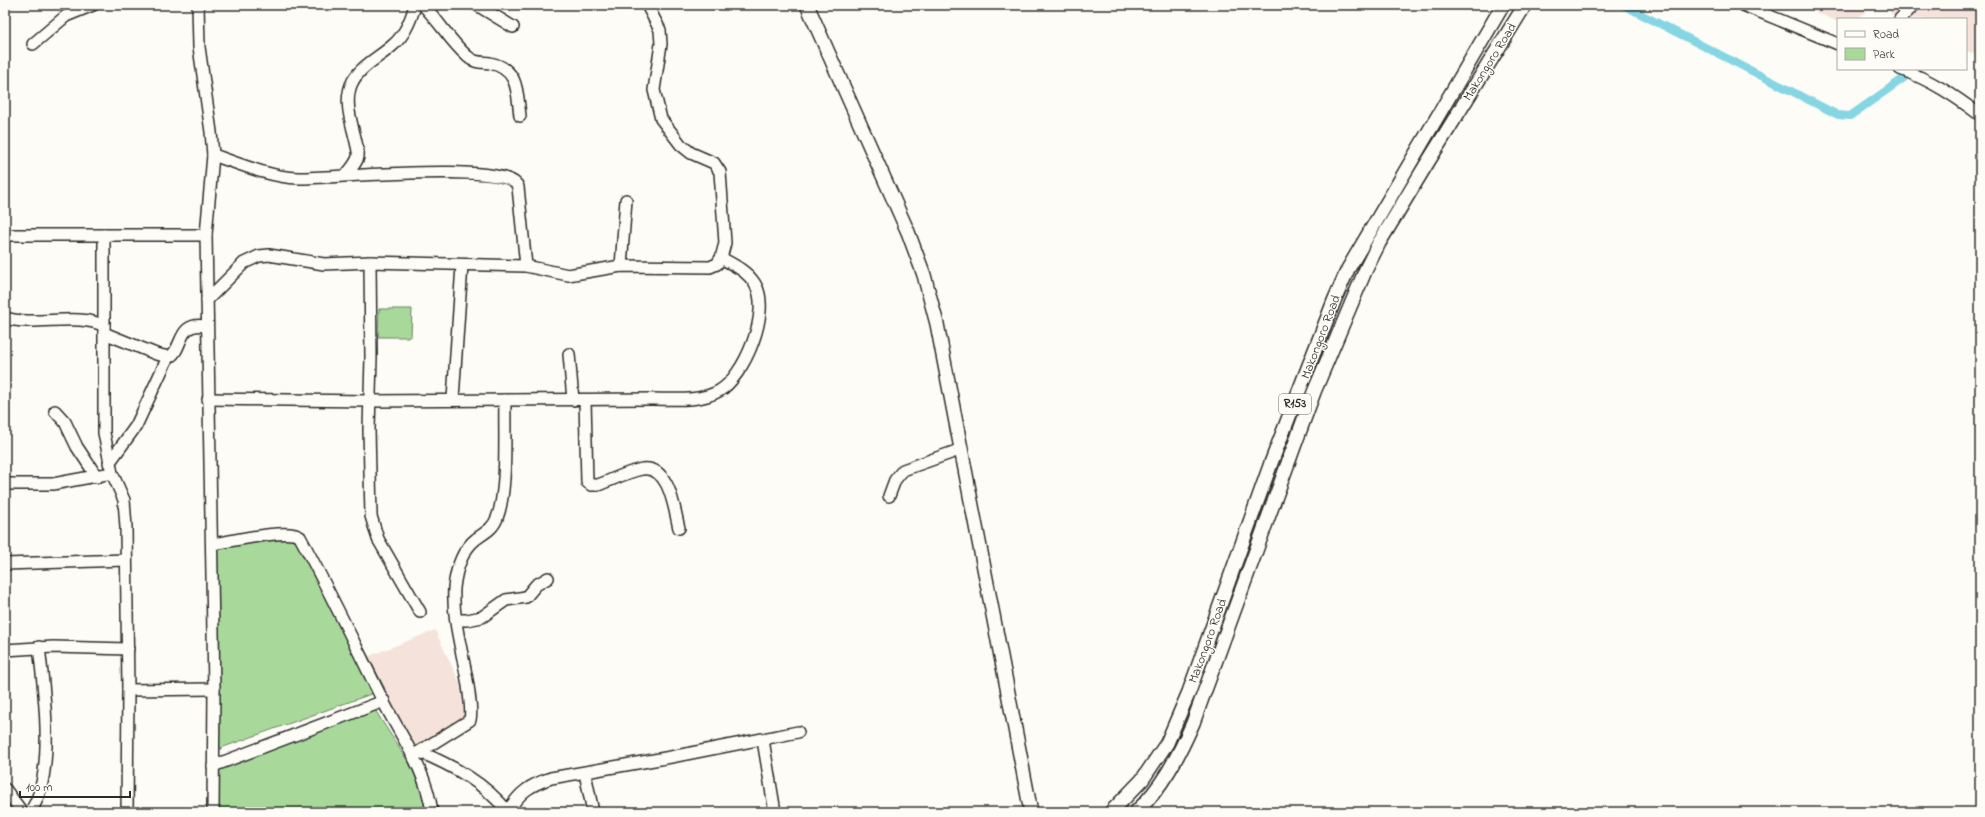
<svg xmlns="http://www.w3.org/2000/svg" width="1985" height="817" font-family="'Indie Flower',sans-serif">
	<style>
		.built { fill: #f5e3db }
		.green { fill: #a8d99a; stroke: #6a8262 }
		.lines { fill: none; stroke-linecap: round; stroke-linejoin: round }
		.canal { stroke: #86d5e3; stroke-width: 8 }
		.minor-casing { stroke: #2b2b2b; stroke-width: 14 }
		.major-casing { stroke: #2b2b2b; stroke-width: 16 }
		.minor { stroke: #fdfcf7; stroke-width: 11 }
		.major { stroke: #fdfcf7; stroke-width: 13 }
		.labels { text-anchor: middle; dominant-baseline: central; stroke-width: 3; stroke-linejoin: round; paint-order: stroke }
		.shield { fill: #fdfcf7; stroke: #6a6a68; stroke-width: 1 }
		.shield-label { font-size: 12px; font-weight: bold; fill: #2b2b2b }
		.street-label { font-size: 13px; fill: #2b2b2b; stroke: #fdfcf7 }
	</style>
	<rect width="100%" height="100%" fill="#fdfcf7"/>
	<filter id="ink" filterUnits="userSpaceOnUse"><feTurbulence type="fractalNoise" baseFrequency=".025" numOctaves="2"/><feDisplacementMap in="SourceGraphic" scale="8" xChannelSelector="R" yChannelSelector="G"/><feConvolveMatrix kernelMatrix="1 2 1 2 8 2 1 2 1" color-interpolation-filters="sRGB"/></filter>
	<g filter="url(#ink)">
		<g class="built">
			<polygon points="1800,5 1873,5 1857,19 1838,19 1838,22"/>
			<polygon points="1883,5 1980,5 1980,56 1966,51 1966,19 1897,19"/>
			<polygon points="435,630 476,717 413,755 367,657"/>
		</g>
		<g class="green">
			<polygon points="379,309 412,309 411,337 378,337"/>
			<polygon points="304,533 385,689 218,749 217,545"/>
			<polygon points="375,710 424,787 427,812 216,812 214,762"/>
		</g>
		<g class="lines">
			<polyline class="canal" points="1623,5 1838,115 1850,116 1904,78"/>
			<defs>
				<g id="minor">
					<polyline points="198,5 199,47 211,132 213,155 206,235 214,689 213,812"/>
					<path d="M423,5C439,21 450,41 467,56C474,63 481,62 490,63C519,69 517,92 520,116"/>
					<polyline points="477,5 513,27"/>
					<polyline points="1743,5 1838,44"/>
					<polyline points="1900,19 1914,5"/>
					<polyline points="33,44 66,16 93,5"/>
					<path d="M1900,69C1931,80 1955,96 1980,115"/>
					<path d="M213,155C240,164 269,177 298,178C327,179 510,160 518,187L526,266"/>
					<path d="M346,175C350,170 356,164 358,157C359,152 357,147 356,142C352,124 344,103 351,85C359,66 379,58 393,45C405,35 411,20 415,5"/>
					<polyline points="5,235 206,235"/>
					<polyline points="104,235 104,433 112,473 124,500 126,527 128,690 127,812"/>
					<polyline points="370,262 371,358 369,429 371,516 378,539 420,612"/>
					<polyline points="621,266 626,200"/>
					<polyline points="207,300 244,263 259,256 269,255 324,264 370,262 526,266 568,275 621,266 710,267 717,264 721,258 725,243 720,172 714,163 691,153 681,145 661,119 654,90 661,44 660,30 647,5"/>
					<path d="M5,318C35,327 79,312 104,326"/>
					<path d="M104,333L156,354L169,357C184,350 176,321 206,326"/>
					<polyline points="569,354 573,400"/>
					<path d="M208,399L369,401L652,399C673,399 700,402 719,391C744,377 772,311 755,284C747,271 734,265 721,258"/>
					<polyline points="453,399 462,265"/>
					<path d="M585,400L587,482L591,485H598C612,480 627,472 642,469C670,465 674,509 679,528"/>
					<polyline points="55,411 65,422 77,447 97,477"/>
					<polyline points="109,463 136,426 168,357"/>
					<polyline points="5,484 53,484 112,473"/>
					<polyline points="889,496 895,480 903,470 962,449"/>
					<path d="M212,544C229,542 289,527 300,537C329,590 355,645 382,699C401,737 426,769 432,812"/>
					<polyline points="5,564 126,560"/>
					<polyline points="457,620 467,620 482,617 506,600 526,597 536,585 548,578"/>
					<polyline points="5,650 53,647 128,649"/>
					<polyline points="128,690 214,689"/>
					<polyline points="763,740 775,812"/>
					<path d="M420,752C453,766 485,783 508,812"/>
					<path d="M414,755L470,720C472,711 470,702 469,693C465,659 452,623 454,588C456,570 461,551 476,539C484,533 493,529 497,518C508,490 504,432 505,400"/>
					<polyline points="213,766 384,701"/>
					<polyline points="585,773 593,812"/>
					<polyline points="5,789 22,812"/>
					<path d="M508,811C520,792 530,785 551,778L671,757L798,732"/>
					<path d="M30,812C56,776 44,690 39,647"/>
				</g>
				<g id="major">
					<polyline points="807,5 908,232 924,275 937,324 1031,812"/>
					<polyline points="1111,812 1142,780 1167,743 1189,692 1271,463 1334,301 1348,269 1503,5"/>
					<path d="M1136,812C1162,788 1179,755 1193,723L1314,392L1366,269L1379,243L1426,165L1525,5"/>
				</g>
			</defs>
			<use href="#minor" class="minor-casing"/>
			<use href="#major" class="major-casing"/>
			<use href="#minor" class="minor"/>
			<use href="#major" class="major"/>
		</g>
	</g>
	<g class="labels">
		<rect class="shield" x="1279" y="394" width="32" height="20" rx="3"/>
		<g class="shield-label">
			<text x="1295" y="404">R153</text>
		</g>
		<g class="street-label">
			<text transform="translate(1490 62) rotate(-58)">Makongoro Road</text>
			<text transform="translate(1321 337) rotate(-69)">Makongoro Road</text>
			<text transform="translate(1208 641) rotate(-70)">Makongoro Road</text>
		</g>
	</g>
	<rect width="1985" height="817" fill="none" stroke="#fdfcf7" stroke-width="20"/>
	<rect x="10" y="10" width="1965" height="797" fill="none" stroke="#2b2b2b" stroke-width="1.5" filter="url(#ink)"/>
	<rect x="1837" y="18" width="130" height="52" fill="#fdfcf7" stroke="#a9a8a5"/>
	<rect x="1845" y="31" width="20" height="6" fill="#fdfcf7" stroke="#a9a8a5"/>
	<text x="1873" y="38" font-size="12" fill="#2b2b2b">Road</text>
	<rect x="1845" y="48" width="20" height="12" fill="#a8d99a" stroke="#a9a8a5"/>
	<text x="1873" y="58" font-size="12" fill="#2b2b2b">Park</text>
	<path d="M20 791v6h110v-6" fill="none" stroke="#2b2b2b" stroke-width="2"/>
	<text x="26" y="791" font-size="12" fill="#2b2b2b" stroke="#fdfcf7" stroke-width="3" paint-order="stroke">100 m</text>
</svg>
